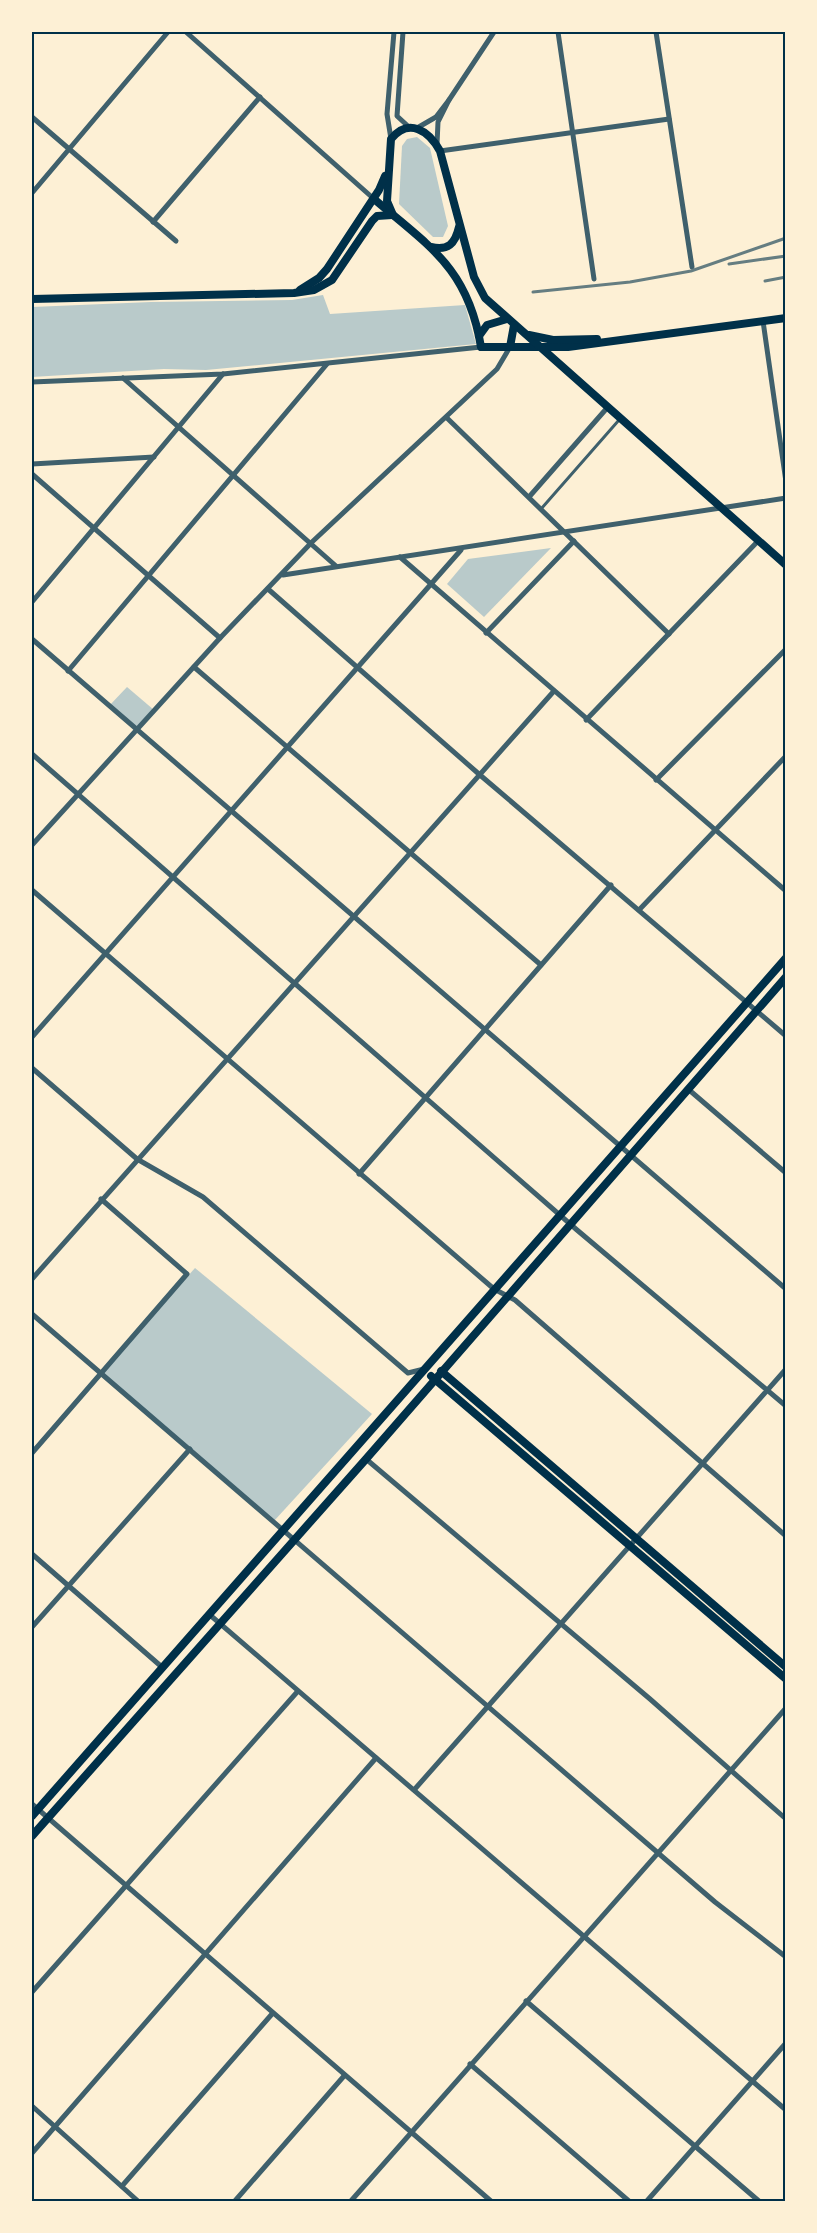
<svg xmlns="http://www.w3.org/2000/svg" width="817" height="2233" font-family="'Noto Sans',sans-serif">
	<style>
		.green { fill: #b9caca }
		.lines { fill: none; stroke-linecap: round; stroke-linejoin: round }
		.service { stroke: #3f606c; stroke-width: 3 }
		.minor { stroke: #3f606c; stroke-width: 5 }
		.secondary { stroke: #003049; stroke-width: 8 }
		.rail { stroke: #657d81; stroke-width: 3 }
		.neatline { fill: none; stroke: #003049; stroke-width: 2 }
	</style>
	<rect width="100%" height="100%" fill="#fdf0d5"/>
	<g class="green">
		<polygon points="417,137 430,148 448,226 443,237 433,237 399,204 402,146 407,139"/>
		<polygon points="323,295 330,314 465,305 476,344 206,370 164,369 32,377 32,307 151,302 292,300"/>
		<polygon points="551,548 484,617 447,584 468,559"/>
		<polygon points="127,687 154,710 136,729 109,706"/>
		<polygon points="195,1268 372,1414 274,1521 102,1373"/>
	</g>
	<g class="lines">
		<polyline class="service" points="541,509 619,420"/>
		<g class="minor">
			<polyline points="186,32 374,199"/>
			<polyline points="403,32 397,116 410,128"/>
			<polyline points="558,32 594,279"/>
			<polyline points="656,32 692,267"/>
			<polyline points="449,100 494,32"/>
			<polyline points="32,117 176,241"/>
			<polyline points="417,128 436,117 449,100 438,122 437,144"/>
			<polyline points="391,139 387,114 394,32"/>
			<polyline points="440,151 669,119"/>
			<polyline points="32,193 168,32"/>
			<polyline points="153,222 260,97"/>
			<polyline points="763,321 786,482"/>
			<polyline points="123,378 336,566"/>
			<polyline points="32,382 223,374 481,347"/>
			<polyline points="447,418 669,634"/>
			<polyline points="32,464 154,457"/>
			<polyline points="32,474 220,638"/>
			<polyline points="529,497 607,408"/>
			<polyline points="400,557 786,891"/>
			<polyline points="283,575 786,498"/>
			<polyline points="268,589 480,775 786,1036"/>
			<polyline points="32,602 223,374"/>
			<polyline points="486,633 574,541"/>
			<polyline points="32,639 786,1289"/>
			<polyline points="194,667 541,965"/>
			<polyline points="68,671 327,364"/>
			<polyline points="586,720 759,540"/>
			<polyline points="32,754 577,1230 786,1406"/>
			<polyline points="656,780 786,649"/>
			<polyline points="32,845 220,638 312,542 497,369 510,347"/>
			<polyline points="32,890 494,1289 515,1300 786,1536"/>
			<polyline points="639,910 786,756"/>
			<polyline points="32,1037 461,550"/>
			<polyline points="32,1068 137,1159 203,1197 408,1373 424,1369"/>
			<polyline points="688,1089 786,1173"/>
			<polyline points="359,1174 611,885"/>
			<polyline points="32,1279 554,691"/>
			<polyline points="32,1314 715,1902 786,1957"/>
			<polyline points="32,1453 187,1274 101,1199"/>
			<polyline points="366,1459 650,1699 786,1819"/>
			<polyline points="32,1554 163,1668"/>
			<polyline points="210,1615 786,2110"/>
			<polyline points="32,1627 190,1449"/>
			<polyline points="414,1790 786,1369"/>
			<polyline points="32,1804 492,2202"/>
			<polyline points="32,1992 298,1691"/>
			<polyline points="526,2001 760,2202"/>
			<polyline points="470,2064 630,2202"/>
			<polyline points="32,2106 139,2202"/>
			<polyline points="32,2153 376,1758"/>
			<polyline points="122,2186 272,2014"/>
			<polyline points="234,2202 344,2076"/>
			<polyline points="350,2202 786,1708"/>
			<polyline points="646,2202 786,2043"/>
		</g>
		<g class="secondary">
			<path d="M374,199C430,247 468,268 481,347H568L786,318"/>
			<path d="M393,215L387,201L391,139C409,117 429,131 440,151L474,277L485,298L786,565"/>
			<path d="M431,247C448,251 455,244 459,227"/>
			<polyline points="300,290 319,278 327,269 379,190 385,176"/>
			<polyline points="32,299 294,293 314,290 332,280 372,221 377,216 392,215"/>
			<polyline points="529,335 553,340 597,339"/>
			<polyline points="479,336 487,325 507,319"/>
			<polyline points="510,347 514,325"/>
			<polyline points="441,1371 786,1667"/>
			<polyline points="431,1376 786,1679"/>
			<path d="M32,1816C284,1531 535,1245 786,958"/>
			<polyline points="32,1836 366,1459 786,977"/>
		</g>
		<g class="rail">
			<polyline points="729,264 786,256"/>
			<polyline points="765,281 786,277"/>
			<polyline points="533,292 630,282 691,271 786,238"/>
		</g>
	</g>
	<rect width="817" height="2233" fill="none" stroke="#fdf0d5" stroke-width="66"/>
	<rect x="33" y="33" width="751" height="2167" class="neatline"/>
</svg>
